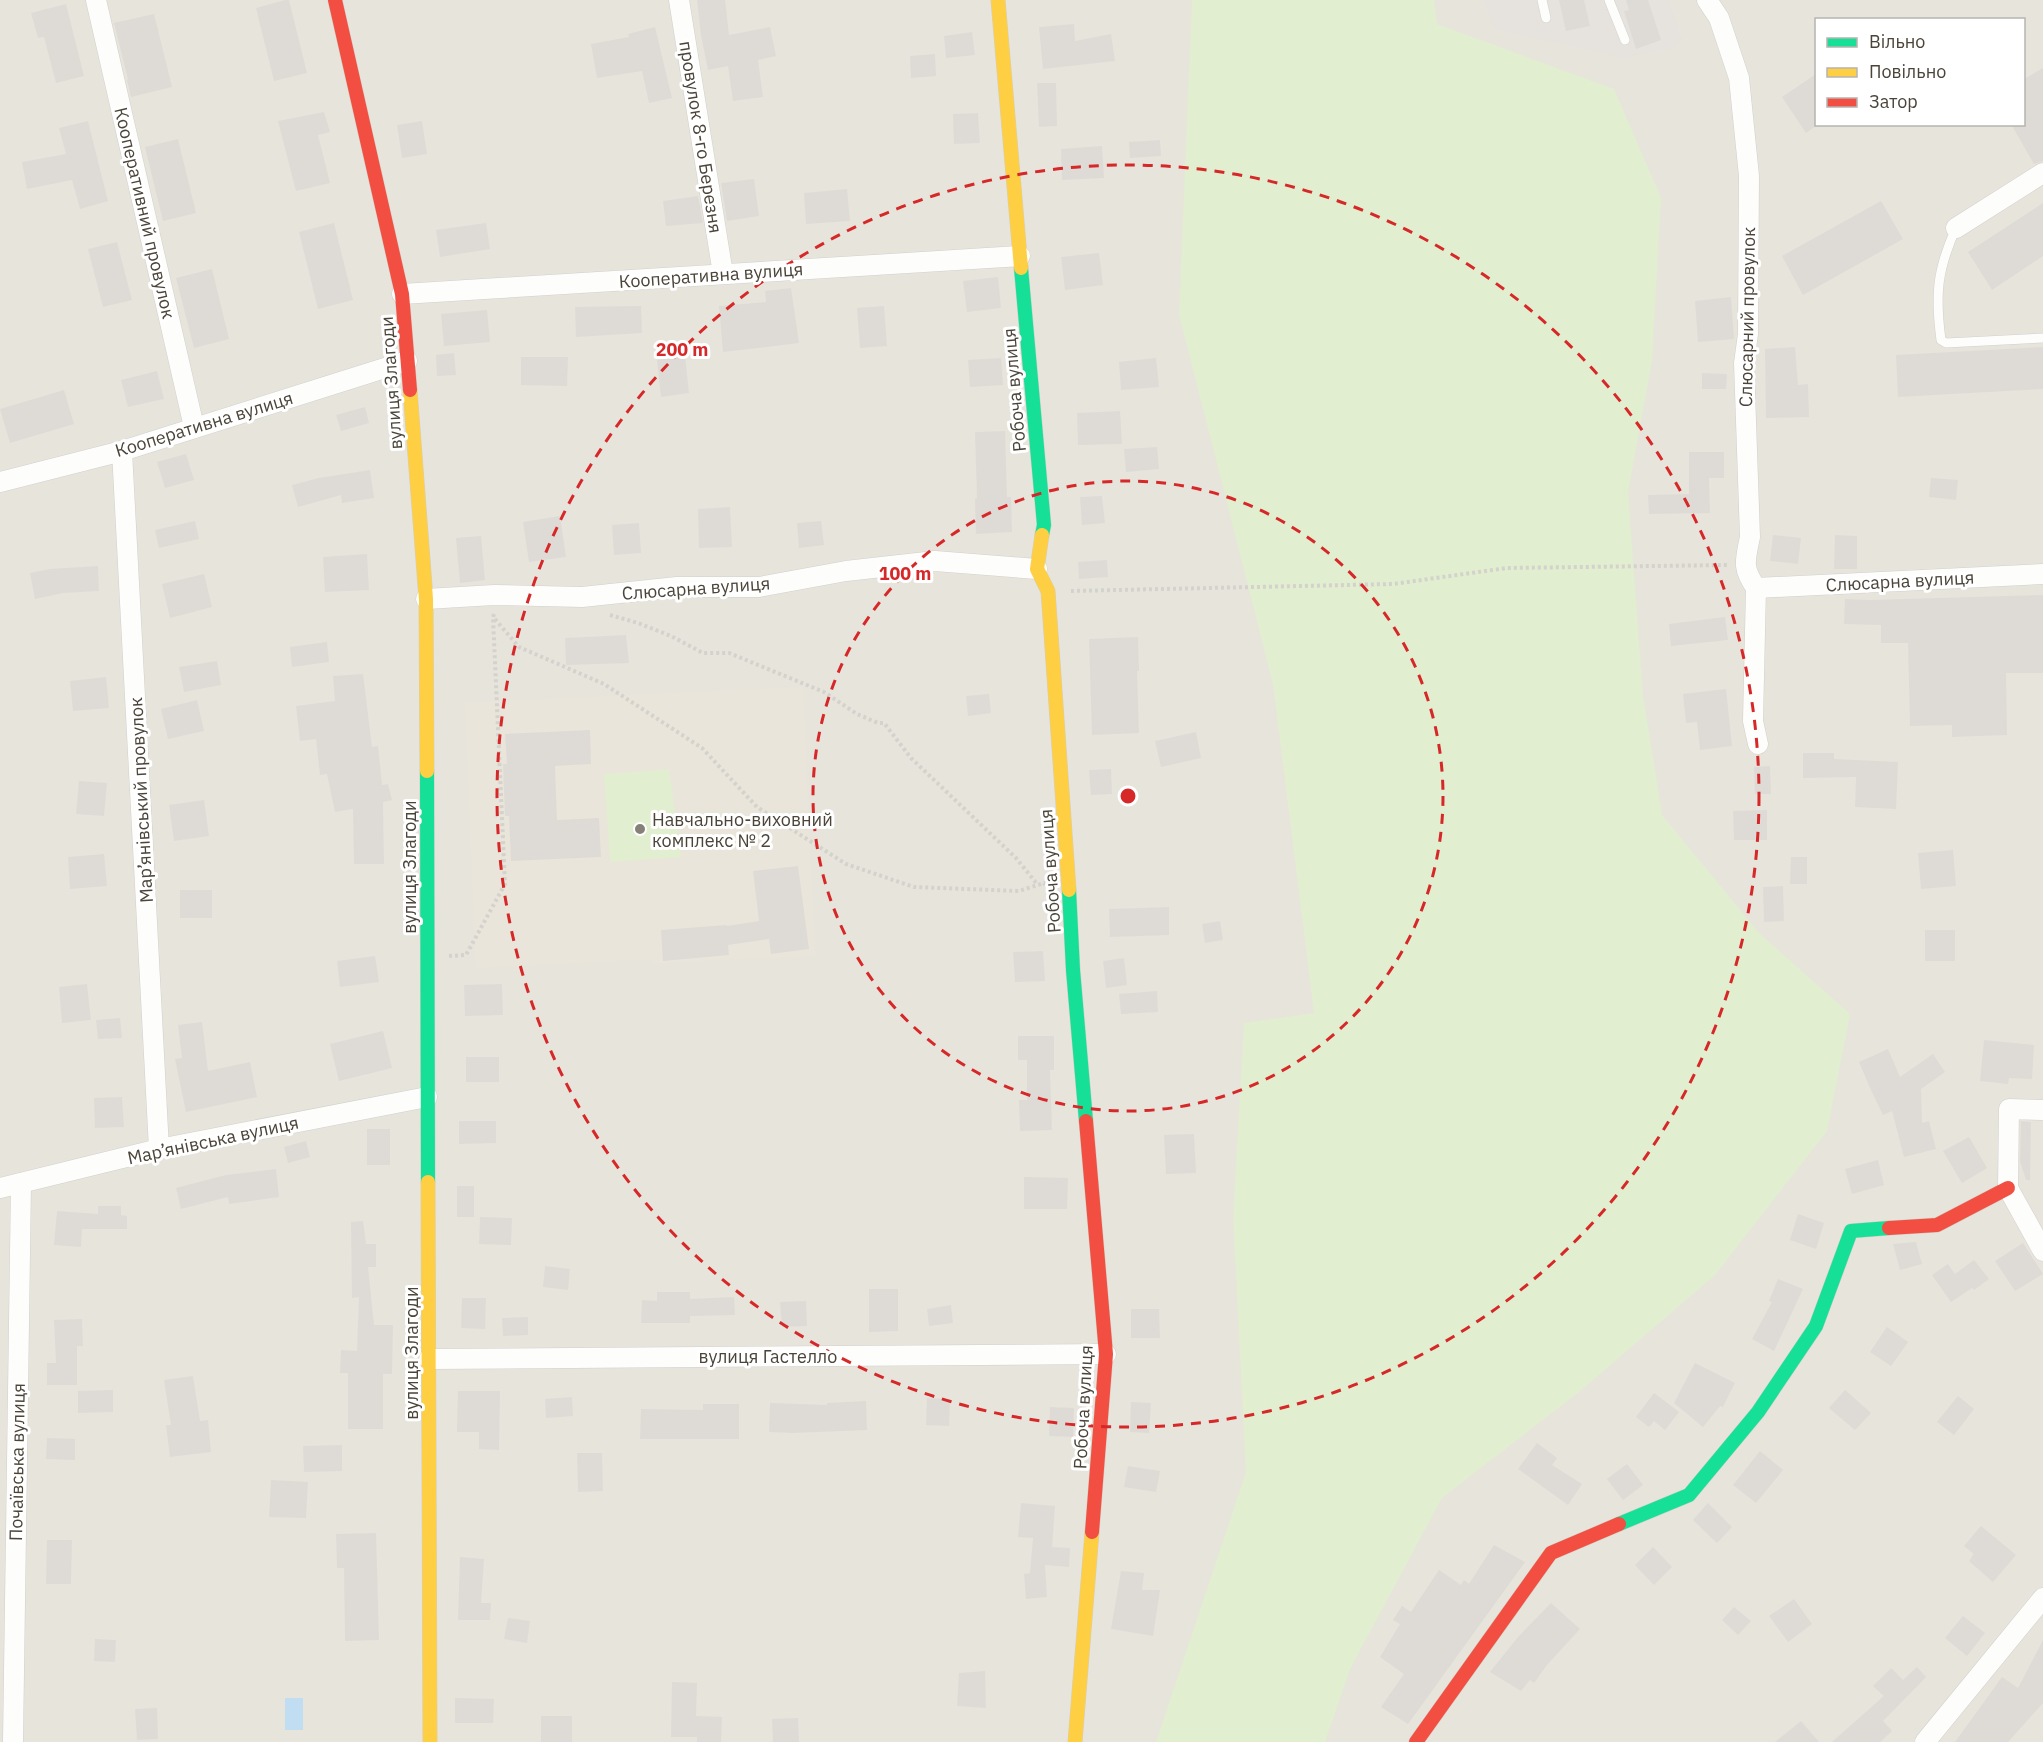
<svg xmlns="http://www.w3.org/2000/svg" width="2043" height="1742" font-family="'IBM Plex Sans',sans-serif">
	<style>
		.residential { fill: #e7e4dc; fill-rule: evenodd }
		.industrial { fill: #e6e2de }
		.education { fill: #eae5da }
		.green { fill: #e1eecf }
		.water { fill: #c0ddf1 }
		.building { fill: #dedbd6 }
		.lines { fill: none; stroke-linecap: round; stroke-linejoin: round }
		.lane-casing { stroke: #d2d0cb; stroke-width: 10 }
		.street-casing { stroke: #d2d0cb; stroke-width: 21 }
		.fast-casing { stroke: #d3cfc5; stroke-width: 15 }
		.slow-casing { stroke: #d3cfc5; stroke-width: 15 }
		.jam-casing { stroke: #d3cfc5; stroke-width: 15 }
		.path { stroke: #d3d2cc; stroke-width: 4; stroke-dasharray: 3 3; stroke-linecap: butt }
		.lane { stroke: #fdfdfc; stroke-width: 9 }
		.street { stroke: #fdfdfc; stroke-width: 20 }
		.fast { stroke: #16e098; stroke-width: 14 }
		.slow { stroke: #ffcf43; stroke-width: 14 }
		.jam { stroke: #f24e42; stroke-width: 14 }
		.ring { fill: none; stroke: #d62828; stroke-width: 3; stroke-dasharray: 10 8 }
		.poi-dot { fill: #868178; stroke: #fff; stroke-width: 2 }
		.labels { text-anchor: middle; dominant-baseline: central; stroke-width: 6; stroke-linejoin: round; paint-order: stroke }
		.street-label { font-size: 18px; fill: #4b4439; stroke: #fff }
		.poi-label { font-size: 18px; fill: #4b4439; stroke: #fff; text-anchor: start }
		.centre { fill: #d62828; stroke: #fff; stroke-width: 3 }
		.ring-label { font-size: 18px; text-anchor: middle; font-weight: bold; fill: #d62828; stroke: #fff; stroke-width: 6; stroke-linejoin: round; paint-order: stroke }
	</style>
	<rect width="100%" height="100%" fill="#f4f2ee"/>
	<path class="residential" d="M0,0H2043V1742H0ZM1816,20H2024V124H1816Z"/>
	<polygon class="industrial" points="1484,0 1669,0 1682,40 1674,48 1625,58 1494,29"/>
	<polygon class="education" points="803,687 815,956 653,963 652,959 476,968 465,703"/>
	<g class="green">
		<polygon points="1192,0 1434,0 1437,24 1614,89 1661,198 1652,361 1628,492 1643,696 1662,815 1759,933 1850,1014 1827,1131 1715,1275 1579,1392 1442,1498 1350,1669 1325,1742 1156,1742 1246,1472 1233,1219 1244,1023 1314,1013 1273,684 1179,314"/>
		<polygon points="669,769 681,857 610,862 604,774"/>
	</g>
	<rect class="water" x="285" y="1698" width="18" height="32"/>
	<g class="building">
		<polygon points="285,0 289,0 307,73 274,81 256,8"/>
		<polygon points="697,0 725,0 729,35 770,27 776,56 758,60 763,97 733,101 728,66 708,70 701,35"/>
		<polygon points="1559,0 1584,0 1590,26 1566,31"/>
		<polygon points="1626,0 1648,0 1661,40 1636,49 1624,11 1629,10"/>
		<polygon points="66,4 84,76 56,83 44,37 38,38 31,13"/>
		<polygon points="154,14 172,87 131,97 127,80 128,79 114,23"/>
		<polygon points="1074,24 1075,41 1111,34 1115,61 1043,69 1039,27"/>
		<polygon points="655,27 672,98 649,103 642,71 597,78 591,44 629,37 628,34"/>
		<polygon points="972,32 975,55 946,58 944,36"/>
		<polygon points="935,54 936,76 911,78 910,56"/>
		<polygon points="2043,68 2043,161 2034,164 2011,124 2024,124 2024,79"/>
		<polygon points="1816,74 1816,126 1806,133 1782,97"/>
		<polygon points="1037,83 1056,83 1057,126 1039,127"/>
		<polygon points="324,112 330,132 318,135 330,183 296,191 278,121"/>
		<polygon points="978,113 980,143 954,144 953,114"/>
		<polygon points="88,121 108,201 80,209 72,180 27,189 22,162 66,154 59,128"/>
		<polygon points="422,121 427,154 402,158 397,125"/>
		<polygon points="178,139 196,213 163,221 145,147"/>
		<polygon points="1160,140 1161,156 1130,158 1129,142"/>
		<polygon points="1102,146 1104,178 1062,180 1061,149"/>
		<polygon points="754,179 759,216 727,221 721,183"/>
		<polygon points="847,189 850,221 806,224 804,193"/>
		<polygon points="698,196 703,223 666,226 663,201"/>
		<polygon points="1881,201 1903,239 1803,295 1782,256"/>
		<polygon points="2043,203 2043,256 1992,290 1968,252"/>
		<polygon points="334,223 353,300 318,309 299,232"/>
		<polygon points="486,223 490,249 440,257 436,230"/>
		<polygon points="117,242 132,300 103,307 88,249"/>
		<polygon points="1099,253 1103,285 1065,290 1061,257"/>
		<polygon points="212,269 229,339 194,348 176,278"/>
		<polygon points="998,277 1001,308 967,312 963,281"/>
		<polygon points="791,288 799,343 723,352 719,306 766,302 765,291"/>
		<polygon points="1731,297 1734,339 1698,342 1695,301"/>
		<polygon points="641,306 642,333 576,337 575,307"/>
		<polygon points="884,306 887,346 860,348 857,308"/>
		<polygon points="487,310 490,342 444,346 441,314"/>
		<polygon points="1795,347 1798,385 1808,384 1809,417 1766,418 1765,349"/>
		<polygon points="2043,347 2043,389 1898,397 1896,355"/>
		<polygon points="454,353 456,375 437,376 436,355"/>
		<polygon points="685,356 689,393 661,397 657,360"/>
		<polygon points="521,357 568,357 567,386 521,385"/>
		<polygon points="1001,358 1003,385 970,387 968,360"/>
		<polygon points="1156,358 1159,387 1121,390 1119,362"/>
		<polygon points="157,371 164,399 128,407 121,380"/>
		<polygon points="1702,373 1727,374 1726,389 1702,389"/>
		<polygon points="64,390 74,424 10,443 0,409"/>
		<polygon points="365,407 369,423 341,431 336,415"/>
		<polygon points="1120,411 1122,444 1078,445 1077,413"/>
		<polygon points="1005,431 1007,497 1011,497 1012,532 976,534 975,499 977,498 975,432"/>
		<polygon points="1157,447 1159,469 1126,472 1124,449"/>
		<polygon points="1689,452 1724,452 1724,478 1709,478 1710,513 1649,514 1648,495 1689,494"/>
		<polygon points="186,454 194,480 165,488 157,462"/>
		<polygon points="370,470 374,498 342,503 341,495 298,507 292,485 319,478"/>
		<polygon points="1931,478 1958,480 1956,500 1929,497"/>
		<polygon points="1102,496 1105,523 1082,525 1080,497"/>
		<polygon points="730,507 732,547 699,548 698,509"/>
		<polygon points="560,516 566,557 529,562 523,522"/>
		<polygon points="195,521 199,539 159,548 155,530"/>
		<polygon points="821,521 824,545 799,548 797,523"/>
		<polygon points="639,523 641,553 614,555 612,525"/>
		<polygon points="1773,535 1801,538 1798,564 1770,561"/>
		<polygon points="1835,535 1857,536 1857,569 1834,569"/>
		<polygon points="481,536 485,580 460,583 456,538"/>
		<polygon points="367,554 369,590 325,592 323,557"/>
		<polygon points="1107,560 1108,577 1079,579 1078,562"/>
		<polygon points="98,566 99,591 63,593 35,599 30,573 50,569"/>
		<polygon points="204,574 212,607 170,618 162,584"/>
		<polygon points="2043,595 2043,673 2006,673 2007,735 1952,737 1952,725 1910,726 1908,643 1881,643 1881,625 1844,624 1845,599 1870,600"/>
		<polygon points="1725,617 1728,640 1671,646 1669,624"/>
		<polygon points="626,635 629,663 566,665 565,638"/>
		<polygon points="1138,637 1139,671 1137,671 1139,733 1092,735 1089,639"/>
		<polygon points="327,642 329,662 292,667 290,647"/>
		<polygon points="217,661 221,685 184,692 179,667"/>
		<polygon points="363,674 372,747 378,746 382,785 388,784 392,800 383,802 384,864 354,864 353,809 335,812 327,774 320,775 316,739 300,741 296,706 335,701 333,676"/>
		<polygon points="106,677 109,708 73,711 70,681"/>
		<polygon points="1726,689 1732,746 1700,750 1697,722 1686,723 1683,694"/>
		<polygon points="989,694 991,713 968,716 966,696"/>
		<polygon points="197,700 204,731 168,739 161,709"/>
		<polygon points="590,730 591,764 555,766 557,820 599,818 601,857 511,861 509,816 505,816 503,764 507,764 505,734"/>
		<polygon points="1196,732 1201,758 1161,767 1155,741"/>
		<polygon points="1803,753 1834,753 1834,759 1898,762 1896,809 1855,807 1856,777 1803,778"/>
		<polygon points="1770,766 1771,794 1755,794 1754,767"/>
		<polygon points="1111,769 1112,794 1091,795 1089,770"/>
		<polygon points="79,781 107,783 104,816 76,814"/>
		<polygon points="204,800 209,836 174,841 169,805"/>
		<polygon points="1767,810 1767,840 1734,840 1733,811"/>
		<polygon points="1953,850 1956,886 1921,889 1918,853"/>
		<polygon points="104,854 107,886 70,889 68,857"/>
		<polygon points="1791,857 1807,857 1807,884 1790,884"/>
		<polygon points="798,866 809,949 771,954 769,939 728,945 729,955 663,961 661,930 726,925 727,926 759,921 753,871"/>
		<polygon points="1783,886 1784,921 1764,922 1763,887"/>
		<rect x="180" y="890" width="32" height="28"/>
		<polygon points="1169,907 1169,935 1110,937 1109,909"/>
		<polygon points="1220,921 1223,940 1205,943 1202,924"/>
		<rect x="1925" y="930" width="30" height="31"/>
		<polygon points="1043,951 1045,981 1015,982 1013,952"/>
		<polygon points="375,956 379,982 340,987 337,961"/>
		<polygon points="1124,958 1127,985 1106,988 1103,961"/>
		<polygon points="87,984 91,1020 62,1023 59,987"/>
		<polygon points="502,984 503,1015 465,1016 464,985"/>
		<polygon points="1157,991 1158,1012 1121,1014 1119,994"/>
		<polygon points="120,1018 122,1038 98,1039 96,1020"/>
		<polygon points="202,1022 208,1071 250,1062 257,1097 186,1112 175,1059 182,1058 178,1025"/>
		<polygon points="383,1031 392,1068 339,1081 330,1044"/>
		<polygon points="1018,1036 1054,1036 1054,1070 1050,1070 1052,1130 1020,1131 1019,1100 1027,1100 1027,1060 1018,1060"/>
		<polygon points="1984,1040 2034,1045 2032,1079 2009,1078 2008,1084 1980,1081"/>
		<polygon points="1888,1049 1900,1077 1933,1054 1945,1072 1921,1089 1922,1123 1929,1121 1936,1149 1904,1157 1892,1111 1883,1115 1871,1090 1859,1062"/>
		<rect x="466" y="1057" width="33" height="25"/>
		<polygon points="122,1097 124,1127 95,1128 94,1098"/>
		<polygon points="459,1121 496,1121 496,1143 459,1144"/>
		<polygon points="2021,1121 2031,1122 2030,1180 2026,1180 2020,1162"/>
		<rect x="367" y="1129" width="23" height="36"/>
		<polygon points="1194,1134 1196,1173 1166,1174 1164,1135"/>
		<polygon points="1969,1137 1987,1168 1962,1183 1943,1151"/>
		<polygon points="306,1141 310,1157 288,1163 284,1147"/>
		<polygon points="1878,1160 1884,1185 1852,1194 1845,1169"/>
		<polygon points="276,1169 279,1197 229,1204 228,1197 181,1209 176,1188 226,1175"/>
		<polygon points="1024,1177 1068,1178 1067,1209 1024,1209"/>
		<rect x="457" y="1186" width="17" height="31"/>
		<polygon points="98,1206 121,1206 121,1215 127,1216 127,1229 82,1229 81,1247 54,1245 57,1211 98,1214"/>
		<polygon points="1798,1214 1824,1223 1816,1249 1790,1240"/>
		<polygon points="480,1217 512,1218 511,1245 479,1244"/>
		<polygon points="363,1221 366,1244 376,1244 376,1267 368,1267 374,1325 393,1325 392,1374 383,1374 383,1429 348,1429 348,1373 340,1373 341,1350 357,1351 359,1297 352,1298 351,1222"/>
		<polygon points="1916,1242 1922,1264 1900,1270 1893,1244"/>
		<polygon points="2023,1243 2043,1274 2015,1291 1995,1261"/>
		<polygon points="1974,1260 1989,1279 1974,1290 1972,1288 1951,1302 1932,1275 1948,1264 1955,1274"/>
		<polygon points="545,1266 570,1269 568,1290 543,1287"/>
		<polygon points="1778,1279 1803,1289 1774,1351 1752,1339 1772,1302 1769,1301"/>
		<polygon points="869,1289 898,1289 898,1331 869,1332"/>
		<polygon points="657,1292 690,1292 690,1299 734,1297 735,1315 690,1316 690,1323 641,1323 642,1300 657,1301"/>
		<polygon points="462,1298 486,1298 485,1329 461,1328"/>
		<polygon points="806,1301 807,1326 782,1327 780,1302"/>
		<polygon points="951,1305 953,1323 929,1326 927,1309"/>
		<polygon points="1131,1309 1159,1309 1160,1338 1131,1338"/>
		<polygon points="528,1317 528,1335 503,1336 502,1318"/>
		<polygon points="82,1319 83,1346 77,1346 77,1385 47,1385 47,1363 56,1363 54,1320"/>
		<polygon points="1887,1327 1908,1342 1891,1366 1870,1352"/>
		<polygon points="1695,1363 1735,1383 1723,1407 1720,1406 1703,1427 1674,1403"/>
		<polygon points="193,1376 200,1421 208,1420 211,1452 170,1457 166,1425 171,1425 164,1380"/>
		<polygon points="113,1390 113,1412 78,1413 78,1391"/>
		<polygon points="1845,1390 1871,1413 1855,1430 1829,1408"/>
		<polygon points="458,1391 500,1391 499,1450 479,1449 479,1432 457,1432"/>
		<polygon points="1654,1393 1679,1412 1665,1430 1654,1421 1649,1427 1636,1417"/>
		<polygon points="1958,1396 1974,1409 1954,1435 1937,1422"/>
		<polygon points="572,1397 573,1416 546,1418 545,1399"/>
		<polygon points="927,1398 950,1399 949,1426 926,1425"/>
		<polygon points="866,1401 867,1430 793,1433 769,1432 770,1403 827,1405 827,1403"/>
		<polygon points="1131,1402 1151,1403 1149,1433 1130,1432"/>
		<polygon points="703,1404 739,1404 739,1439 640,1439 641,1409 703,1410"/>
		<polygon points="1050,1407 1074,1408 1073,1437 1049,1436"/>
		<polygon points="47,1438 75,1439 75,1460 46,1459"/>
		<polygon points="1537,1443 1557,1458 1552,1465 1582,1484 1568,1505 1518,1469"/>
		<polygon points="342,1445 342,1471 304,1472 303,1446"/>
		<polygon points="1760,1451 1783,1470 1756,1503 1733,1485"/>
		<polygon points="577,1453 602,1453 603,1491 578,1492"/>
		<polygon points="1627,1464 1643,1485 1623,1500 1607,1479"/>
		<polygon points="1128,1466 1160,1471 1156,1492 1124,1487"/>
		<polygon points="271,1480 308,1482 306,1518 269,1517"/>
		<polygon points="1021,1503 1055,1506 1052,1547 1070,1548 1069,1567 1045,1565 1047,1597 1026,1599 1024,1574 1030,1573 1033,1538 1018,1537"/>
		<polygon points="1708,1503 1732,1527 1717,1543 1693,1520"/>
		<polygon points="1981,1526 2016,1555 1993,1582 1969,1561 1974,1554 1964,1546"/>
		<polygon points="376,1533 379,1640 345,1641 344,1568 337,1568 336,1534"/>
		<polygon points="47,1540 72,1540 71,1584 46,1584"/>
		<polygon points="1494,1545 1525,1562 1408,1724 1381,1707 1404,1674 1380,1657 1400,1624 1393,1620 1402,1606 1411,1612 1439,1570 1461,1585 1464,1580 1469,1584"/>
		<polygon points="1653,1547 1672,1567 1654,1585 1635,1565"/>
		<polygon points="460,1557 484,1559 481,1603 491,1603 490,1620 458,1620"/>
		<polygon points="1121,1571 1144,1573 1142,1590 1160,1590 1153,1636 1111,1629"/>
		<polygon points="1794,1599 1812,1624 1788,1642 1769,1616"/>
		<polygon points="1551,1603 1580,1629 1547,1665 1534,1683 1530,1680 1521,1691 1490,1672 1518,1637"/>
		<polygon points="1734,1607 1751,1621 1738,1635 1722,1620"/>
		<polygon points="1963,1616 1985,1633 1967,1656 1945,1638"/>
		<polygon points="508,1618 530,1621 527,1643 504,1639"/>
		<polygon points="95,1639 116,1640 115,1662 94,1661"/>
		<polygon points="2043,1640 2043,1703 2008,1742 1955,1742 2002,1677 2018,1688"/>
		<polygon points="1917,1667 1926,1677 1883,1721 1892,1731 1880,1742 1832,1742 1884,1696 1873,1686 1891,1668 1903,1680"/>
		<polygon points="985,1671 986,1708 957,1706 959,1673"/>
		<polygon points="672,1682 697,1683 696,1716 722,1717 721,1742 697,1742 697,1737 671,1737"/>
		<polygon points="455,1698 494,1699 493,1723 455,1723"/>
		<polygon points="157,1708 158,1739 137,1740 135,1709"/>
		<rect x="541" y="1716" width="31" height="26"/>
		<polygon points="798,1718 799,1742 773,1742 772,1719"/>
		<polygon points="1801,1721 1819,1742 1775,1742"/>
	</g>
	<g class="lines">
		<defs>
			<g id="lane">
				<polyline points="1542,0 1546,18"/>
				<polyline points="1609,0 1625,40"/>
				<path d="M1956,228C1937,270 1935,295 1941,340L1946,343L2043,338"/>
			</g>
			<g id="street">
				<polyline points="96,0 194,427"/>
				<polyline points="679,0 723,274"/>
				<path d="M1707,0L1719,18L1739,78L1749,176L1748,334L1744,363L1750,537C1745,561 1742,568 1756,588L1753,721L1758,744"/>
				<polyline points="1956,228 2043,173"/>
				<polyline points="402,294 1020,256"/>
				<polyline points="122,451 159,1149"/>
				<polyline points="0,482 122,451 407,361"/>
				<polyline points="1756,588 2043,574"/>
				<polyline points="426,599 494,595 582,597 677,587 759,587 846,571 935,561 1037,569"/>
				<polyline points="2043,1110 2009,1109 2008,1188 2043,1251"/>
				<polyline points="0,1188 159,1149 427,1097"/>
				<polyline points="429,1359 1106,1354"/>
				<polyline points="13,1742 21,1183"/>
				<polyline points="1925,1742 2043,1598"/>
			</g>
			<g id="fast">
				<polyline points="1021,268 1044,525 1042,535"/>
				<polyline points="427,771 428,1182"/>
				<polyline points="1069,890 1073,970 1086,1121"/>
				<polyline points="1619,1524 1689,1495 1758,1412 1816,1326 1851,1231 1889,1228"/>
			</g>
			<g id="slow">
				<polyline points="998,0 1021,268"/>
				<polyline points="410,390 426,599 427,771"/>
				<polyline points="1042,535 1037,569 1048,591 1069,890"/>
				<polyline points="428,1182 430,1742"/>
				<polyline points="1075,1742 1092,1532"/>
			</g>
			<g id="jam">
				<polyline points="335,0 402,294 410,390"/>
				<polyline points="1086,1121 1106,1354 1092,1532"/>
				<polyline points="1889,1228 1937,1225 2008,1188"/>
				<polyline points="1416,1742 1551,1553 1619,1524"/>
			</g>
		</defs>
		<use href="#lane" class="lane-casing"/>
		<use href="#street" class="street-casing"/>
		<use href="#fast" class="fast-casing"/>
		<use href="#slow" class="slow-casing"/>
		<use href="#jam" class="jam-casing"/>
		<g class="path">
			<polyline points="1071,591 1393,584 1507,568 1729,565"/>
			<polyline points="494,614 493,617 519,647 604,684 702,748 757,807 846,864 914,887 1019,891 1044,883 1045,885"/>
			<polyline points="610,615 638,623 671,636 703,653 729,653 824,692 857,714 878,723 884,723 911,758 1016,858 1037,884"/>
			<polyline points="449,956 466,955 505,884 493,618"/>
		</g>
		<use href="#lane" class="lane"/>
		<use href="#street" class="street"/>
		<use href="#fast" class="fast"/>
		<use href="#slow" class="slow"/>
		<use href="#jam" class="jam"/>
	</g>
	<g class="ring">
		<circle cx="1128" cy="796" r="315"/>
		<circle cx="1128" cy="796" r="631"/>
	</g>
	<circle class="poi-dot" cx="640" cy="829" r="6"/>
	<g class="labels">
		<g class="street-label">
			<text transform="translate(701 137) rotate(81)">провулок 8-го Березня</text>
			<text transform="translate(145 213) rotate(77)">Кооперативний провулок</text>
			<text transform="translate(711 275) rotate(-4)">Кооперативна вулиця</text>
			<text transform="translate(1747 317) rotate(-89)">Слюсарний провулок</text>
			<text transform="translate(391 383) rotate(-94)">вулиця Злагоди</text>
			<text transform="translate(1014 390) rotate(-95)">Робоча вулиця</text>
			<text transform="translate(204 424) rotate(-17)">Кооперативна вулиця</text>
			<text transform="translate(1900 581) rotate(-3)">Слюсарна вулиця</text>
			<text transform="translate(696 588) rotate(-4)">Слюсарна вулиця</text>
			<text transform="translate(141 800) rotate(-93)">Мар’янівський провулок</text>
			<text transform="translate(409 867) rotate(-90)">вулиця Злагоди</text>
			<text transform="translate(1050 871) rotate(-94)">Робоча вулиця</text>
			<text transform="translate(213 1140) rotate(-12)">Мар’янівська вулиця</text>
			<text transform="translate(411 1353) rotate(-90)">вулиця Злагоди</text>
			<text x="768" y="1356">вулиця Гастелло</text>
			<text transform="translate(1083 1407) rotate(-87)">Робоча вулиця</text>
			<text transform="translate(17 1462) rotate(-89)">Почаївська вулиця</text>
		</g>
		<g class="poi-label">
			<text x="652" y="819">Навчально-виховний<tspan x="652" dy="21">комплекс № 2</tspan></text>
		</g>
	</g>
	<circle cx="1128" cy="796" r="9" class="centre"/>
	<g class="ring-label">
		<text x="682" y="356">200 m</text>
		<text x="905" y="580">100 m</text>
	</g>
	<rect x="1815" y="18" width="210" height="108" fill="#ffffff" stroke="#b7b4b0" stroke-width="1.5"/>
	<rect x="1827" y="38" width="30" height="9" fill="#16e098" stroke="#b7b4b0" stroke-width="1.5"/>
	<text x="1869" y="48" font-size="18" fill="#4b4439">Вільно</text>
	<rect x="1827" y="68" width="30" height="9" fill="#ffcf43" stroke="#b7b4b0" stroke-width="1.5"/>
	<text x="1869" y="78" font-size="18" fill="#4b4439">Повільно</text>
	<rect x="1827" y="98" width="30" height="9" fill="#f24e42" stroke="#b7b4b0" stroke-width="1.5"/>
	<text x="1869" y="108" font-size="18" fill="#4b4439">Затор</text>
</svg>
